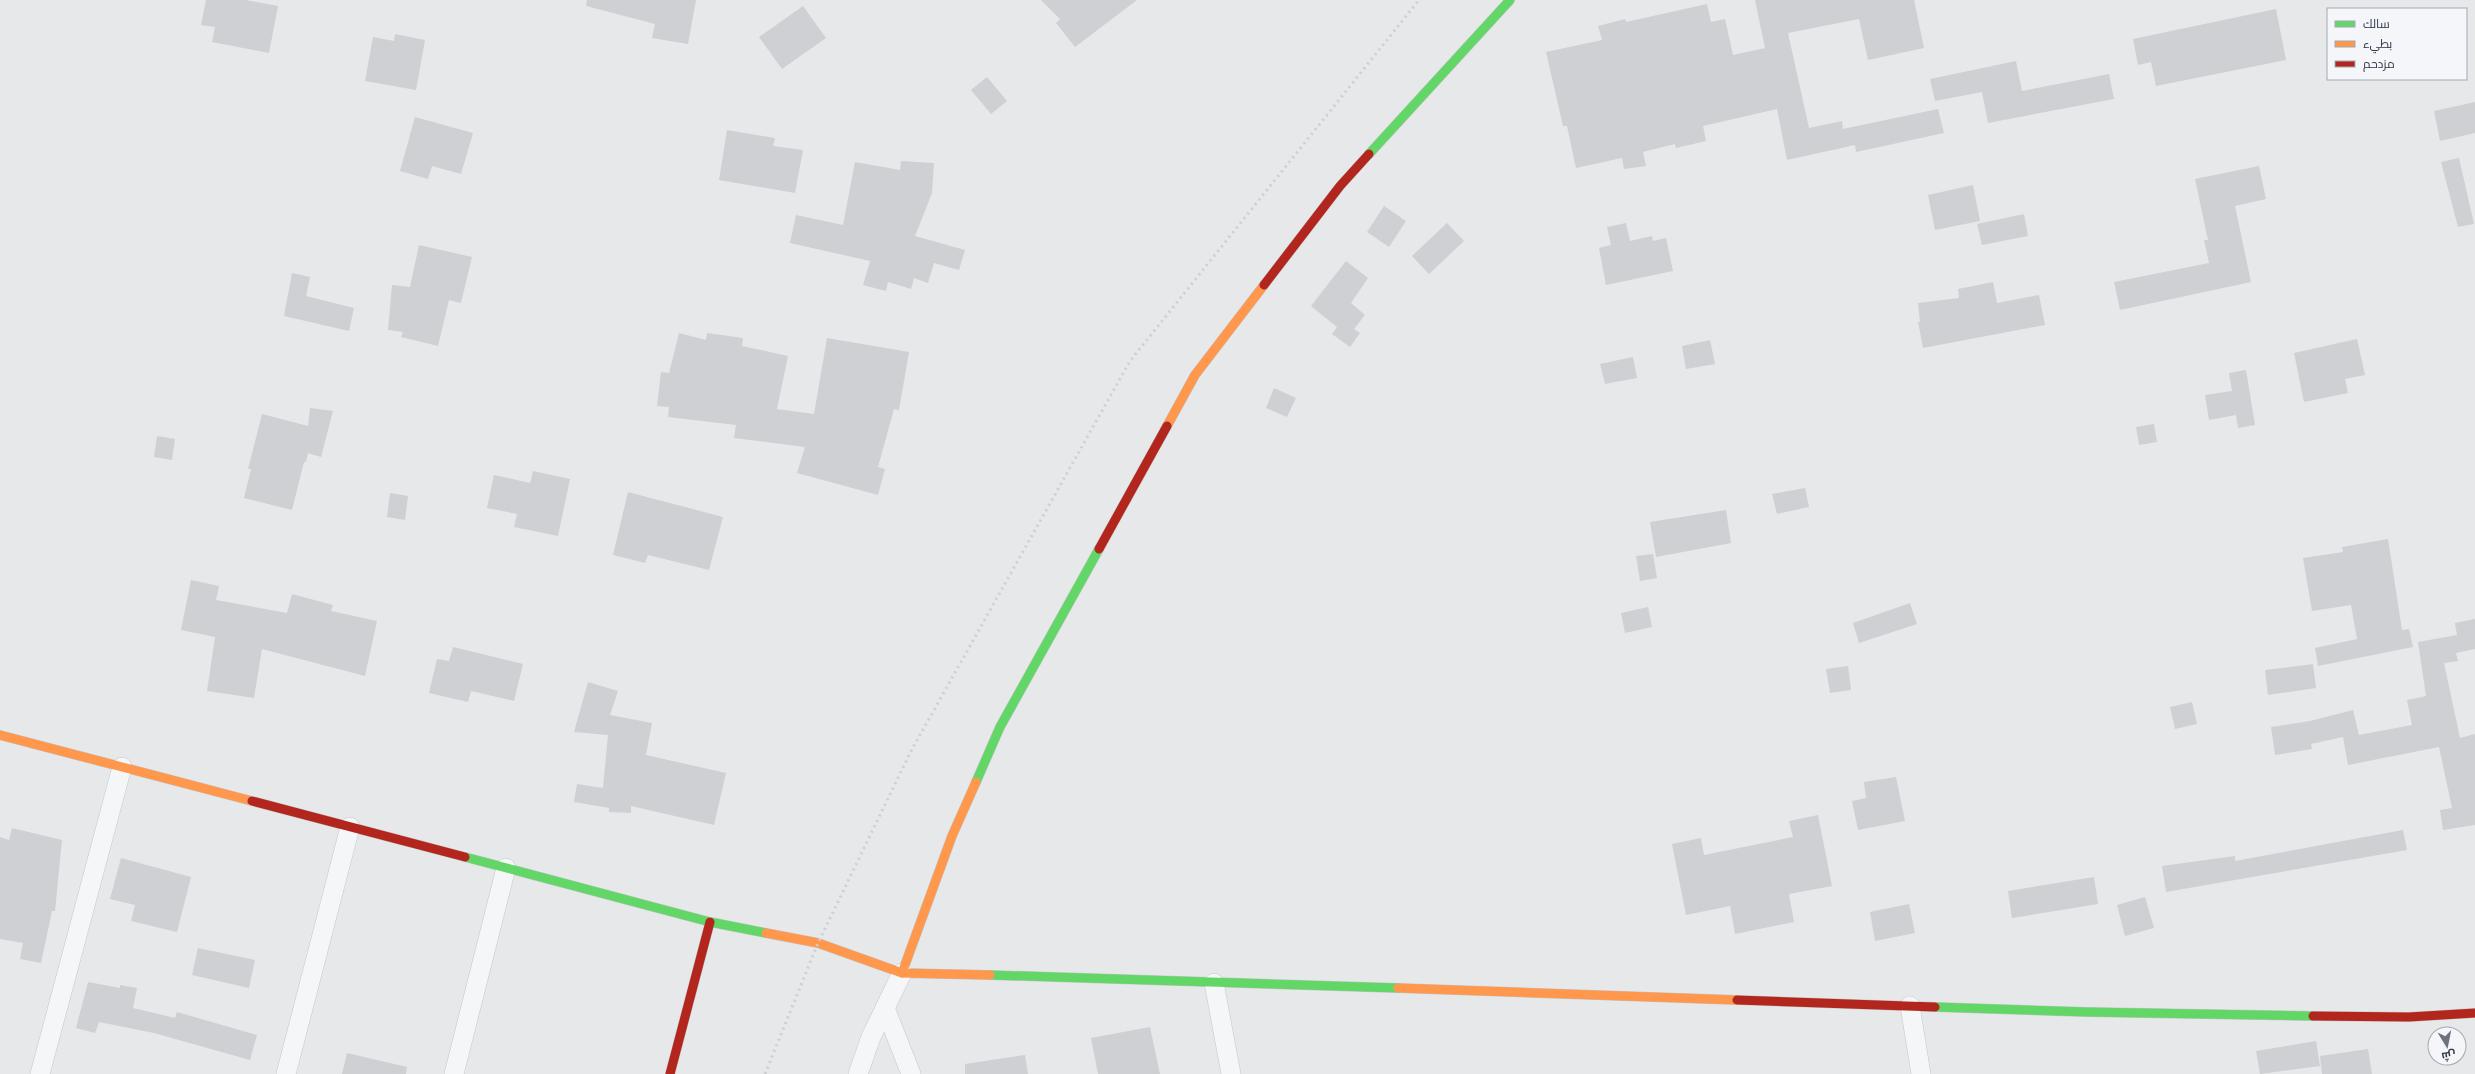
<svg xmlns="http://www.w3.org/2000/svg" width="2475" height="1074" font-family="Lato,Cairo,sans-serif">
	<style>
		.building { fill: #ced0d3 }
		.lines { fill: none; stroke-linecap: round; stroke-linejoin: round }
		.street-casing { stroke: #c4c6c8; stroke-width: 20 }
		.fast-casing { stroke: #c4c6c8; stroke-width: 10 }
		.slow-casing { stroke: #c4c6c8; stroke-width: 10 }
		.jam-casing { stroke: #c4c6c8; stroke-width: 10 }
		.street { stroke: #f5f6f7; stroke-width: 19 }
		.fast { stroke: #63d668; stroke-width: 9 }
		.slow { stroke: #ff974d; stroke-width: 9 }
		.jam { stroke: #b3261e; stroke-width: 9 }
		.rail { stroke: #cecfd2; stroke-width: 3; stroke-dasharray: 2 4; stroke-linecap: butt }
	</style>
	<rect width="100%" height="100%" fill="#e6e8ea"/>
	<g class="building">
		<polygon points="206,0 246,0 278,6 269,53 212,42 215,27 201,25"/>
		<polygon points="587,0 696,0 688,44 652,38 655,24 586,6"/>
		<polygon points="1041,0 1137,0 1075,47 1056,23 1060,19"/>
		<polygon points="1755,0 1914,0 1924,48 1868,60 1859,19 1788,33 1809,128 1842,121 1843,129 1938,109 1944,133 1856,152 1855,145 1787,160 1777,109 1703,126 1706,141 1676,148 1675,144 1643,152 1646,166 1624,169 1622,158 1576,168 1567,126 1563,126 1546,52 1602,40 1598,26 1625,19 1626,22 1707,4 1711,22 1725,19 1733,55 1765,48"/>
		<polygon points="803,6 826,38 782,69 759,37"/>
		<polygon points="2276,9 2286,60 2156,86 2151,62 2138,65 2133,39"/>
		<polygon points="395,34 425,40 416,90 365,81 373,37 394,41"/>
		<polygon points="2016,61 2022,91 2109,74 2114,99 1988,123 1982,92 1935,101 1930,79"/>
		<polygon points="987,77 1007,101 991,114 971,90"/>
		<polygon points="2475,102 2475,133 2440,141 2434,111"/>
		<polygon points="415,117 473,133 461,174 432,166 428,179 400,171"/>
		<polygon points="727,130 775,138 773,146 803,150 795,193 719,180"/>
		<polygon points="2459,158 2474,224 2458,227 2441,162"/>
		<polygon points="901,161 934,163 932,193 915,236 965,250 959,270 934,263 928,283 914,278 911,289 888,282 886,291 863,285 870,261 790,243 796,215 843,225 855,162 900,170"/>
		<polygon points="2259,166 2266,199 2235,206 2251,282 2120,310 2114,282 2209,263 2204,240 2208,240 2195,179"/>
		<polygon points="1973,185 1980,221 1935,230 1928,195"/>
		<polygon points="1384,206 1406,221 1389,247 1367,232"/>
		<polygon points="2024,214 2028,236 1982,245 1977,224"/>
		<polygon points="1447,223 1464,241 1429,274 1412,256"/>
		<polygon points="1626,223 1630,241 1652,236 1653,241 1666,238 1673,271 1606,285 1599,248 1611,245 1607,227"/>
		<polygon points="419,245 472,257 461,303 449,300 438,346 401,337 403,332 388,330 392,285 410,287"/>
		<polygon points="1346,261 1368,278 1351,303 1365,315 1354,329 1360,333 1350,347 1332,334 1337,327 1311,306"/>
		<polygon points="292,273 310,277 306,296 354,308 349,331 284,316"/>
		<polygon points="1993,282 1997,303 2039,295 2045,325 1923,348 1918,322 1920,322 1918,303 1959,298 1958,289"/>
		<polygon points="679,333 706,340 707,333 743,338 742,346 788,356 777,409 814,414 827,338 909,352 899,410 894,409 878,467 885,469 878,495 797,473 805,447 734,438 736,425 668,417 669,407 657,406 661,372 669,373"/>
		<polygon points="2357,339 2365,375 2345,379 2348,393 2304,402 2294,353"/>
		<polygon points="1710,340 1715,364 1686,369 1682,346"/>
		<polygon points="1633,357 1637,378 1605,384 1600,364"/>
		<polygon points="2246,370 2255,425 2238,428 2236,415 2209,420 2205,395 2232,391 2229,373"/>
		<polygon points="1274,388 1296,398 1287,417 1266,408"/>
		<polygon points="310,408 333,411 321,457 308,453 306,462 304,462 292,510 244,498 251,469 248,469 262,414 308,426"/>
		<polygon points="2154,424 2157,442 2139,445 2136,427"/>
		<polygon points="157,436 175,439 172,460 154,457"/>
		<polygon points="533,471 570,479 558,536 514,527 517,514 487,508 494,475 530,483"/>
		<polygon points="1805,488 1809,507 1777,514 1772,494"/>
		<polygon points="628,492 723,517 709,570 648,555 645,563 613,555"/>
		<polygon points="390,493 408,496 405,520 387,517"/>
		<polygon points="1726,510 1731,543 1656,557 1650,522"/>
		<polygon points="2388,539 2402,630 2409,629 2413,647 2318,666 2315,648 2357,639 2351,605 2312,611 2303,558 2343,552 2342,547"/>
		<polygon points="1653,554 1657,578 1640,581 1636,556"/>
		<polygon points="191,580 219,586 216,600 287,613 292,594 333,605 331,611 377,621 365,676 262,649 254,698 207,691 215,637 181,630"/>
		<polygon points="1910,603 1917,624 1859,643 1853,623"/>
		<polygon points="1648,607 1652,627 1625,633 1621,613"/>
		<polygon points="2475,619 2475,649 2456,653 2458,661 2444,663 2460,738 2475,734 2475,825 2443,830 2440,810 2452,808 2439,747 2348,765 2343,737 2311,744 2312,749 2275,755 2271,727 2310,721 2353,710 2359,735 2412,725 2407,700 2426,696 2418,642 2457,635 2455,623"/>
		<polygon points="453,647 523,664 514,701 471,691 468,702 429,693 437,659 449,661"/>
		<polygon points="2313,664 2316,688 2268,695 2265,670"/>
		<polygon points="1848,666 1851,690 1830,693 1826,669"/>
		<polygon points="588,682 618,691 610,715 652,723 646,755 726,773 714,825 631,806 631,813 609,812 609,808 574,802 577,784 603,788 608,735 574,732"/>
		<polygon points="2192,702 2197,724 2175,729 2170,707"/>
		<polygon points="1896,777 1905,821 1858,830 1852,801 1866,798 1864,782"/>
		<polygon points="1818,815 1832,886 1789,894 1794,922 1735,934 1730,906 1686,915 1672,844 1701,838 1704,855 1793,837 1789,821"/>
		<polygon points="12,828 62,840 55,911 52,911 41,963 20,959 23,943 0,939 0,837 9,840"/>
		<polygon points="2403,830 2407,850 2166,892 2162,866 2235,856 2235,861"/>
		<polygon points="121,858 191,877 177,932 131,921 135,905 110,899"/>
		<polygon points="2094,877 2098,904 2012,918 2008,891"/>
		<polygon points="2145,897 2154,928 2125,936 2117,905"/>
		<polygon points="1909,904 1915,933 1875,941 1870,912"/>
		<polygon points="198,948 255,960 249,988 192,975"/>
		<polygon points="88,982 120,988 120,985 137,988 133,1008 175,1018 177,1012 257,1035 250,1060 154,1033 99,1022 95,1033 76,1028"/>
		<polygon points="1150,1027 1160,1074 1098,1074 1091,1038"/>
		<polygon points="2316,1041 2320,1066 2260,1074 2256,1051"/>
		<polygon points="2368,1049 2372,1074 2322,1074 2320,1056"/>
		<polygon points="347,1053 407,1067 406,1074 342,1074"/>
		<polygon points="1025,1055 1028,1074 965,1074 965,1064"/>
	</g>
	<g class="lines">
		<defs>
			<g id="street">
				<polyline points="1214,983 1231,1074"/>
				<polyline points="1910,1006 1921,1074"/>
				<polyline points="885,1008 911,1074"/>
				<polyline points="40,1074 122,767"/>
				<polyline points="286,1074 350,827"/>
				<polyline points="454,1074 506,868"/>
				<polyline points="858,1074 871,1037 902,973"/>
			</g>
			<g id="fast">
				<polyline points="1369,154 1510,0"/>
				<polyline points="976,782 1000,727 1099,549"/>
				<polyline points="465,857 710,922 766,933"/>
				<polyline points="990,975 1398,988"/>
				<polyline points="1935,1007 2087,1012 2313,1016"/>
			</g>
			<g id="slow">
				<polyline points="1167,426 1195,375 1264,285"/>
				<polyline points="0,735 252,801"/>
				<polyline points="766,933 818,943 902,973 990,975"/>
				<polyline points="902,973 952,836 976,782"/>
				<polyline points="1398,988 1737,1000"/>
			</g>
			<g id="jam">
				<polyline points="1264,285 1340,186 1369,154"/>
				<polyline points="1099,549 1167,426"/>
				<polyline points="252,801 465,857"/>
				<polyline points="1737,1000 1935,1007"/>
				<polyline points="2313,1016 2409,1017 2475,1013"/>
				<polyline points="670,1074 710,922"/>
			</g>
		</defs>
		<use href="#street" class="street-casing"/>
		<use href="#fast" class="fast-casing"/>
		<use href="#slow" class="slow-casing"/>
		<use href="#jam" class="jam-casing"/>
		<use href="#street" class="street"/>
		<use href="#fast" class="fast"/>
		<use href="#slow" class="slow"/>
		<use href="#jam" class="jam"/>
		<polyline class="rail" points="765,1074 818,943 911,751 1130,361 1419,0"/>
	</g>
	<rect x="2327" y="8" width="140" height="72" fill="#f4f6f9" stroke="#a4a8b1"/>
	<rect x="2335" y="21" width="20" height="6" fill="#63d668" stroke="#a4a8b1"/>
	<text x="2363" y="28" font-size="12" fill="#2b3445">سالك</text>
	<rect x="2335" y="41" width="20" height="6" fill="#ff974d" stroke="#a4a8b1"/>
	<text x="2363" y="48" font-size="12" fill="#2b3445">بطيء</text>
	<rect x="2335" y="61" width="20" height="6" fill="#b3261e" stroke="#a4a8b1"/>
	<text x="2363" y="68" font-size="12" fill="#2b3445">مزدحم</text>
	<g transform="translate(2447 1046) rotate(170)"><circle r="19" fill="#f4f6f9" stroke="#a4a8b1"/>
	<path d="M0-3L7 15L0 10L-7 15Z" fill="#6c737f"/>
	<text y="-6" font-size="11" font-weight="bold" text-anchor="middle" fill="#2b3445">ش</text>
	</g>
</svg>
